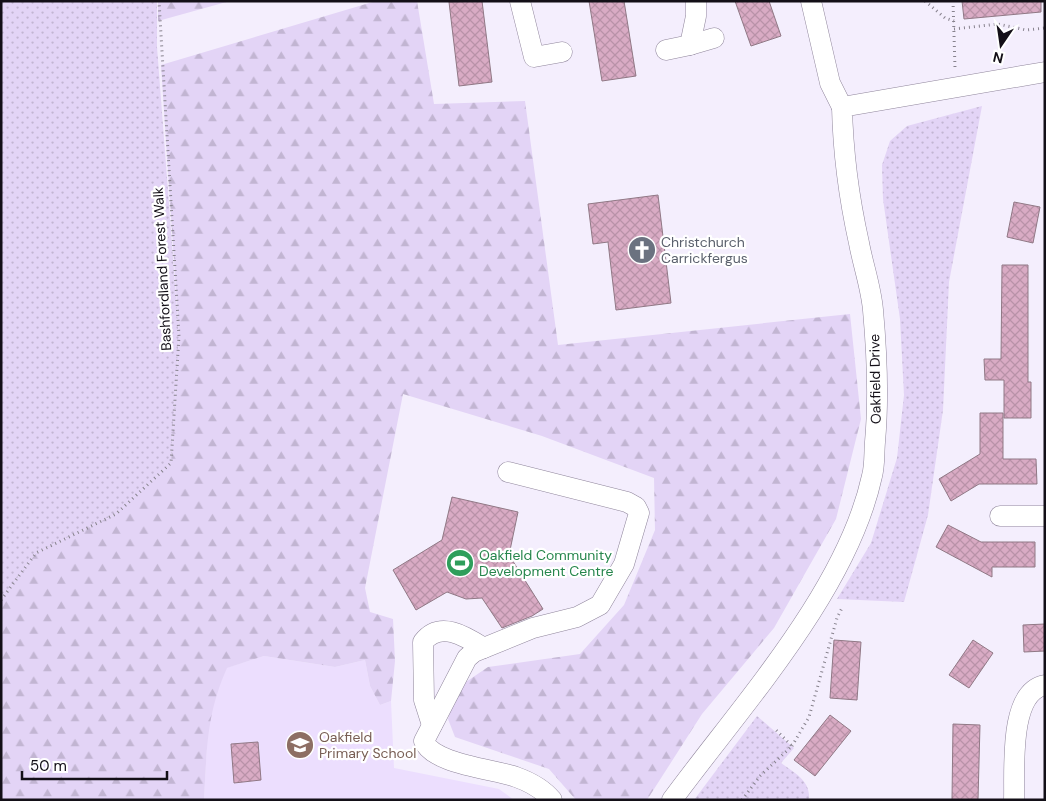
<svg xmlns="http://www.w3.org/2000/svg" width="1046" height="801" font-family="'DM Sans',sans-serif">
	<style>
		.built { fill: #ecdefe }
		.green { fill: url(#green-dots) }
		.forest { fill: url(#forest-firs) }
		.building { fill: url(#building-cross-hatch); stroke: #907885 }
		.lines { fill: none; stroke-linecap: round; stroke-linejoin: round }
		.minor-casing { stroke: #8f859b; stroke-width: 21 }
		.path { stroke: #87828d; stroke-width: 3; stroke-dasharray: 1 4; stroke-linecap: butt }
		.minor { stroke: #fff; stroke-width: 20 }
		.labels { text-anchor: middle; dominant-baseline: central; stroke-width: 4.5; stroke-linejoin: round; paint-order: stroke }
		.worship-label { font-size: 14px; fill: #5b616d; stroke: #fff; text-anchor: start }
		.street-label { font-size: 14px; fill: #130f17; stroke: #fff }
		.leisure-label { font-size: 14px; fill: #27864d; stroke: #fff; text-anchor: start }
		.education-label { font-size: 14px; fill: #785e54; stroke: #fff; text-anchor: start }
	</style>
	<defs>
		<pattern id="green-dots" width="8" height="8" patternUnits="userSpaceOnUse" patternTransform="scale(1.25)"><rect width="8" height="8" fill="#e3d4f6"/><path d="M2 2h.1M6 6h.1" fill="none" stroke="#c2b5d2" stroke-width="1.8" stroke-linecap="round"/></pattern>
		<pattern id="forest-firs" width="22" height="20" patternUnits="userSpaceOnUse" patternTransform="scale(1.25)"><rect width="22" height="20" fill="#e3d4f6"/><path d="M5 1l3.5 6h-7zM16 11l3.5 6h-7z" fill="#c2b5d2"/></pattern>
		<pattern id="building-cross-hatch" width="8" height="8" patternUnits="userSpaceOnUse" patternTransform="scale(1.25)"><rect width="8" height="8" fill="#d9abc4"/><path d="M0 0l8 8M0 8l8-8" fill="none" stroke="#b992a8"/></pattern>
	</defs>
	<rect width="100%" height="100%" fill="#f4eefd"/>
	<polygon class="built" points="264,656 335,667 365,660 370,686 380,705 391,701 394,768 499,789 514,800 204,800 208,722 218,688 226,668"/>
	<g class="green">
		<polygon points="1,1 157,1 157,47 179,336 171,463 116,514 36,553 1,600"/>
		<polygon points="982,106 949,282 943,410 928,515 904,602 837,599 871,543 897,458 904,395 900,319 883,199 882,165 890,141 907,126"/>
		<path d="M757,716L794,748L781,763C795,773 811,781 809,800H694Z"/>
	</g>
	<g class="forest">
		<polygon points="158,1 230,1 158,21"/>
		<path d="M376,1H417L434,104L525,101L558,345L850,314L861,419L836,519L774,628L702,714L647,800H576L549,769L455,737L448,719L457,688L488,667L580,654L624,605L655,530L654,478L542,436L403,394L365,588L370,612L393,619L395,661L391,701L380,705L370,686L365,660L335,667L264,656L227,668C206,715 207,750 204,800H1V600L36,553L116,514L171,463L179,336L161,65Z"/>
	</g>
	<g class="building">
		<polygon points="482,1 492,82 459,86 449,2"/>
		<polygon points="589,1 624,1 636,76 602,81"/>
		<polygon points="735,1 769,1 781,36 751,46"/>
		<polygon points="962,1 1041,1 1041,12 964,19"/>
		<polygon points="658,195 671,303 616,310 608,242 593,244 588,204"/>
		<polygon points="1014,202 1040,207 1033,243 1007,237"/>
		<polygon points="1002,265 1028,265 1028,382 1031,382 1031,418 1004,418 1004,380 985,380 984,359 1001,359"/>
		<polygon points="980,413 1003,413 1003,459 1036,459 1037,484 979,484 951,501 939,479 980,454"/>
		<polygon points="452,497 518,512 509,555 543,609 532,616 502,628 482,598 466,599 447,592 416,610 393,570 442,540"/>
		<polygon points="948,525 981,542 1035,542 1035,567 992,567 992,577 936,547"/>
		<polygon points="1045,624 1045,651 1024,652 1023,625"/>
		<polygon points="834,640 861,642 857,700 830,698"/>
		<polygon points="973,640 993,653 969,688 949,675"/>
		<polygon points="830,715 851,731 815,776 794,760"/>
		<polygon points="953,724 980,725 978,800 952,800"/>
		<polygon points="258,742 261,780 234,783 231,744"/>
	</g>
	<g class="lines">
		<defs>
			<g id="minor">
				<polyline points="520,1 534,57 562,52"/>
				<polyline points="811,1 830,83 842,107"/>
				<polyline points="690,45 714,38"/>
				<polyline points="666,50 690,45 696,16 696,1"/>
				<path d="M508,472L627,502L636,507L639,513L624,564L600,605L577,617L533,628L474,652L467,658L424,741C432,764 494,769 516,777C530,782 542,788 552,800"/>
				<polyline points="1000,516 1045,516"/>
				<path d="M432,725L424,700L423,642C440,620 465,636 484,648"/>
				<path d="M672,800C741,706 847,591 872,476C875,465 874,453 875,442C879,398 877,354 873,310C871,287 863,265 859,243C849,198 843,153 842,107L1045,72"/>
				<path d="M1014,800C1015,771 1008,692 1045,685"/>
			</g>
		</defs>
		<use href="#minor" class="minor-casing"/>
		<g class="path">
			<polyline points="925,1 945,18 954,21"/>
			<polyline points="953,1 955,68"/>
			<polyline points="954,29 998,24 1026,30 1045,28"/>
			<polyline points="1,600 36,553 116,514 171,463 179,336 159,1"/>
			<polyline points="792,746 809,717 837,618 842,608"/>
			<polyline points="742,800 760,776 792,746 774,728"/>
		</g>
		<use href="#minor" class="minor"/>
	</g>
	<defs>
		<symbol id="church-disc" viewBox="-11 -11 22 22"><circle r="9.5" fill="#6b7280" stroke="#fff"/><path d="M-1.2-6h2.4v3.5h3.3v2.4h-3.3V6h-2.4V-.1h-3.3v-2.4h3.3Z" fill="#fff"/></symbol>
		<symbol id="stadium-disc" viewBox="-11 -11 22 22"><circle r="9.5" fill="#2e9e5b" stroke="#fff"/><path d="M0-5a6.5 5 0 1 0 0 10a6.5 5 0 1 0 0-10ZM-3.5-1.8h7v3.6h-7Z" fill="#fff"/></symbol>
		<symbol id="school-disc" viewBox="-11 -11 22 22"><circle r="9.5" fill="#8d6e63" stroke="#fff"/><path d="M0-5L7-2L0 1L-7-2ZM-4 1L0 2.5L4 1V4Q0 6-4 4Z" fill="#fff"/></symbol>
	</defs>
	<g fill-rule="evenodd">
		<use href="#church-disc" x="626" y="234" width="32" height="32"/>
		<use href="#stadium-disc" x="444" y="547" width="32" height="32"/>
		<use href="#school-disc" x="284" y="729" width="32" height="32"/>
	</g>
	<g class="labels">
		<g class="worship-label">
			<text x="661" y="242">Christchurch<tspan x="661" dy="16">Carrickfergus</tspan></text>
		</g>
		<g class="street-label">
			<text transform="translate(162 269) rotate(-93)">Bashfordland Forest Walk</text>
			<text transform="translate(875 379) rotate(-91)">Oakfield Drive</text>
		</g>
		<g class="leisure-label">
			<text x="479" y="555">Oakfield Community<tspan x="479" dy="16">Development Centre</tspan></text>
		</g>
		<g class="education-label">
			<text x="319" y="737">Oakfield<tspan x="319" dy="16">Primary School</tspan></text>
		</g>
	</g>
	<rect width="1046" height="801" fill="none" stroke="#130f17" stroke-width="5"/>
	<g transform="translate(1001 45) rotate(193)" stroke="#ffffff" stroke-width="4" paint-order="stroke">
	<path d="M0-4L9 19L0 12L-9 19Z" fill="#130f17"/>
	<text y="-8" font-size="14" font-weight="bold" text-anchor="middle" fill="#130f17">N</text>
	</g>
	<path d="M22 771v8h145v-8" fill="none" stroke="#130f17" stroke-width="2.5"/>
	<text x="30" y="771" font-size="15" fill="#130f17" stroke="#ffffff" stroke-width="4" paint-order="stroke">50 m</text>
</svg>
